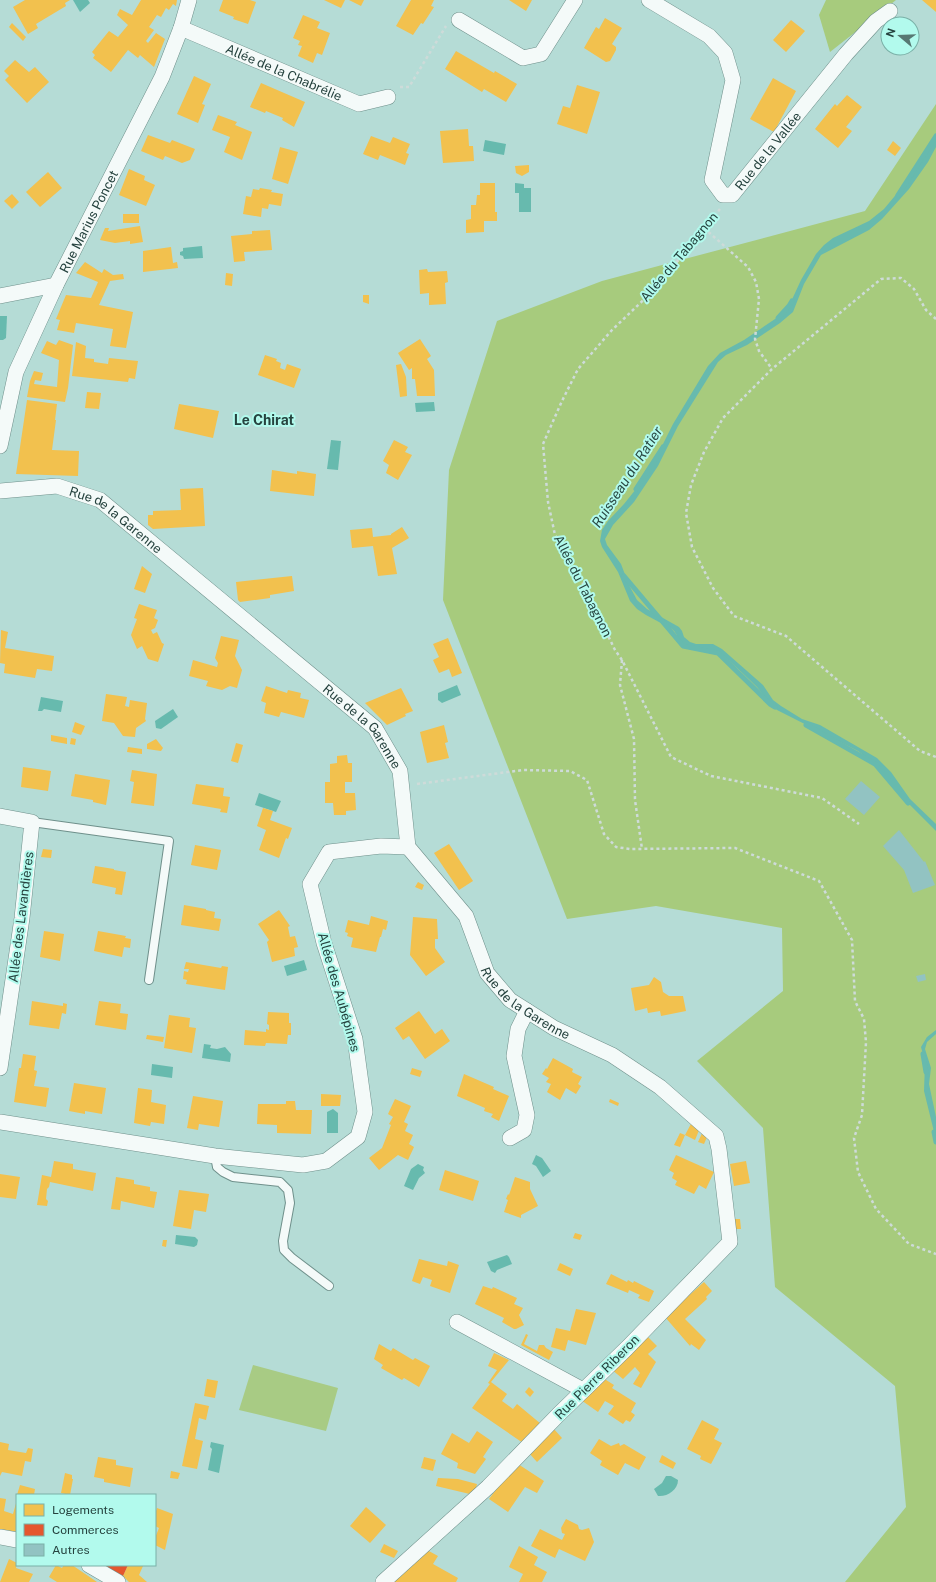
<svg xmlns="http://www.w3.org/2000/svg" width="936" height="1582" font-family="'Public Sans',sans-serif">
	<style>
		.green { fill: #a8cb84 }
		.forest { fill: #a7cb7d }
		.water { fill: #67baae }
		.homes { fill: #f2c14e }
		.shops { fill: #e4572e }
		.lines { fill: none; stroke-linecap: round; stroke-linejoin: round }
		.stream { stroke: #67baae; stroke-width: 5 }
		.building { fill: #92c3c2 }
		.lane-casing { stroke: #6f908b; stroke-width: 10 }
		.street-casing { stroke: #6f908b; stroke-width: 16 }
		.path { stroke: #cedbd9; stroke-width: 2.5; stroke-dasharray: 3 3; stroke-linecap: butt }
		.lane { stroke: #f4faf9; stroke-width: 8 }
		.street { stroke: #f4faf9; stroke-width: 15 }
		.labels { text-anchor: middle; dominant-baseline: central; stroke-width: 4; stroke-linejoin: round; paint-order: stroke }
		.street-label { font-size: 13px; fill: #25423e; stroke: #b2faed }
		.neighbourhood-label { font-size: 14px; font-weight: bold; fill: #25423e; stroke: #b2faed }
		.water-label { font-size: 14px; font-style: italic; fill: #294843; stroke: #b2faed }
	</style>
	<rect width="100%" height="100%" fill="#b5dcd6"/>
	<polygon class="green" points="253,1365 338,1388 326,1431 239,1410"/>
	<g class="forest">
		<polygon points="826,0 896,0 830,52 819,15"/>
		<polygon points="936,104 936,1582 845,1582 906,1507 895,1386 775,1287 763,1128 697,1061 783,991 782,928 656,906 567,919 443,600 449,470 497,321 602,281 865,211"/>
	</g>
	<g class="water">
		<polygon points="73,0 88,0 90,3 80,12"/>
		<path d="M936,137V147L928,162L909,189L882,219L869,230L821,255L804,284L793,312L780,323L747,345L726,355L718,362L678,426L658,466L634,502L613,525L605,539L607,545L621,564L629,585L637,600L647,609L679,627L682,631L684,637L690,642L696,644H713L722,649L763,685L773,700L781,706L802,719L820,725L877,758L891,772L910,799L936,824V831L904,799L875,764L858,751L777,710C768,703 764,695 757,687C747,677 736,667 725,657C711,646 699,654 687,648C678,643 679,635 672,629L646,615L637,609L630,601L618,572L602,547L600,541L602,530L608,521L624,504L640,484L657,456L673,424L708,366L720,353L744,340L784,313L789,306L801,280L816,254L824,245L833,238L869,221L884,209L914,173Z"/>
		<polygon points="485,140 506,144 504,155 483,151"/>
		<polygon points="515,183 524,184 524,188 531,188 531,212 519,212 519,193 515,193"/>
		<polygon points="202,246 203,258 184,259 183,256 180,255 180,252 183,251 183,248"/>
		<polygon points="0,316 7,316 6,338 3,340 0,340"/>
		<polygon points="434,402 435,411 416,412 415,403"/>
		<polygon points="331,440 341,441 338,470 327,469"/>
		<polygon points="457,685 461,695 442,703 438,700 438,693"/>
		<polygon points="41,697 63,701 61,712 44,709 42,711 38,711"/>
		<polygon points="173,709 178,717 161,729 156,728 155,721"/>
		<polygon points="259,793 281,801 276,812 255,805"/>
		<polygon points="304,960 307,970 287,976 284,966"/>
		<polygon points="936,1030 936,1034 927,1042 925,1049 931,1068 929,1084 936,1117 936,1140 924,1091 925,1062 921,1047 927,1037"/>
		<polygon points="204,1044 211,1045 210,1048 217,1049 225,1047 231,1054 230,1062 202,1058"/>
		<polygon points="152,1064 173,1067 172,1078 151,1075"/>
		<polygon points="333,1109 338,1113 338,1133 327,1133 327,1112"/>
		<polygon points="536,1155 542,1158 551,1171 543,1177 536,1166 532,1164"/>
		<polygon points="418,1164 424,1167 423,1170 425,1173 419,1178 413,1190 404,1186 411,1169"/>
		<polygon points="176,1235 195,1237 198,1240 197,1245 194,1247 175,1244"/>
		<polygon points="507,1255 509,1257 512,1264 497,1270 495,1273 491,1271 487,1262"/>
		<polygon points="211,1442 224,1445 219,1473 208,1470 212,1449 210,1447"/>
		<path d="M666,1476H671L678,1480C678,1490 667,1497 658,1496L654,1489L662,1483Z"/>
	</g>
	<g class="homes">
		<polygon points="25,0 70,0 65,3 66,6 36,24 38,28 28,34 13,7"/>
		<polygon points="141,0 177,0 176,6 173,4 169,10 166,8 161,17 157,15 149,27 154,30 146,41 148,43 156,33 165,39 154,67 140,55 138,58 128,50 111,72 93,58 95,55 92,52 109,31 118,37 128,25 117,15 120,9 132,15"/>
		<polygon points="223,0 250,0 256,2 248,24 233,19 234,17 219,11"/>
		<polygon points="324,0 345,0 341,8"/>
		<polygon points="349,0 364,0 361,6"/>
		<polygon points="411,0 434,0 431,6 434,7 423,24 421,23 413,35 396,26"/>
		<polygon points="509,0 532,0 526,11"/>
		<polygon points="922,0 936,0 936,12"/>
		<polygon points="303,15 320,22 317,28 330,33 322,55 317,53 313,63 298,56 302,46 298,45 300,41 293,38"/>
		<polygon points="605,18 622,28 612,44 616,47 616,50 610,61 606,62 584,48 596,27 599,29"/>
		<polygon points="791,20 805,31 786,52 773,40"/>
		<polygon points="12,23 26,37 23,41 9,27"/>
		<polygon points="456,51 494,73 495,71 517,84 506,102 484,89 482,92 445,69"/>
		<polygon points="15,60 29,72 35,67 49,82 27,103 5,80 9,76 4,71"/>
		<polygon points="194,76 211,84 202,104 205,105 198,123 177,114"/>
		<polygon points="773,78 796,91 774,132 750,119"/>
		<polygon points="261,83 305,102 294,127 282,120 283,118 266,111 265,113 250,107"/>
		<polygon points="577,85 600,92 587,134 557,124 563,106 570,108"/>
		<polygon points="847,95 862,107 846,127 852,131 838,148 815,129 835,104 837,106"/>
		<polygon points="218,115 237,122 235,125 252,132 242,160 224,152 230,137 212,130"/>
		<polygon points="468,129 469,146 473,146 474,161 443,163 440,131"/>
		<polygon points="148,135 170,143 172,140 195,149 190,160 182,163 165,156 163,160 141,151"/>
		<polygon points="371,136 390,143 393,137 410,144 406,153 409,154 405,165 380,155 378,160 363,154"/>
		<polygon points="893,141 901,148 895,156 887,150"/>
		<polygon points="280,147 298,152 288,184 272,179"/>
		<polygon points="529,165 529,172 522,176 516,173 515,166"/>
		<polygon points="129,169 145,176 144,180 155,185 146,206 119,195"/>
		<polygon points="48,172 62,188 40,207 26,192"/>
		<polygon points="480,183 495,183 495,212 497,212 497,221 484,221 484,232 466,233 466,220 471,219 471,205 476,205 477,195 480,195"/>
		<polygon points="260,188 272,190 271,192 283,194 281,206 269,204 268,209 262,208 261,217 243,214 246,196 251,197 253,189 259,190"/>
		<polygon points="12,194 19,202 12,209 4,201"/>
		<rect x="123" y="214" width="16" height="9"/>
		<polygon points="140,226 143,242 130,244 130,241 115,243 100,240 105,228 109,228 108,231"/>
		<polygon points="270,230 272,250 244,252 245,261 234,262 231,236 252,234 252,231"/>
		<polygon points="171,247 173,263 177,262 178,268 143,272 143,251"/>
		<polygon points="85,262 102,273 104,269 113,275 123,274 124,279 110,281 99,305 133,312 126,348 110,346 113,329 76,323 74,333 57,330 60,320 56,319 66,295 91,298 98,282 76,273"/>
		<polygon points="427,269 428,272 447,271 448,282 445,283 446,304 429,305 429,293 420,294 419,270"/>
		<polygon points="226,273 233,274 232,286 225,285"/>
		<polygon points="363,295 369,295 369,304 363,302"/>
		<polygon points="420,339 431,356 427,359 434,370 435,396 417,396 415,379 412,379 412,368 409,370 398,353"/>
		<polygon points="59,340 73,345 68,388 65,402 27,397 30,381 34,371 43,373 41,381 35,380 34,384 57,387 59,360 41,353 47,341 56,345"/>
		<polygon points="76,342 86,346 85,358 94,359 94,362 108,364 109,358 138,361 135,379 129,378 128,382 72,376"/>
		<polygon points="265,355 277,359 276,361 281,363 280,368 285,370 287,364 301,369 294,388 258,375"/>
		<polygon points="401,364 406,377 407,396 400,397 396,365"/>
		<polygon points="87,392 101,393 99,409 85,408"/>
		<polygon points="27,400 57,404 55,420 56,420 52,450 79,451 78,476 16,474"/>
		<polygon points="179,404 219,411 213,438 174,429"/>
		<polygon points="394,440 408,447 405,452 412,455 398,480 386,473 389,465 383,461"/>
		<polygon points="272,470 297,474 297,471 316,474 314,496 270,491"/>
		<polygon points="203,488 205,526 153,529 148,525 148,515 153,515 153,511 181,510 180,489"/>
		<polygon points="402,527 409,538 392,548 397,574 378,576 373,546 352,548 350,530 372,528 373,537 391,535 391,534"/>
		<polygon points="142,566 152,574 145,593 134,589"/>
		<polygon points="292,576 294,591 270,595 270,598 240,602 238,600 236,582"/>
		<polygon points="139,604 157,610 154,618 158,620 155,628 151,630 153,634 157,632 162,643 164,644 158,662 148,659 142,646 137,649 131,635 137,619 134,618"/>
		<polygon points="1,630 8,632 5,648 54,656 52,671 37,669 35,678 4,673 5,664 0,663"/>
		<polygon points="221,636 239,640 235,656 242,670 237,688 230,686 222,690 206,686 208,681 189,676 193,660 217,667 218,663 215,658"/>
		<polygon points="448,638 462,673 452,677 449,669 439,673 433,660 439,657 433,644"/>
		<polygon points="266,686 287,693 288,690 301,693 300,698 309,700 304,718 281,712 279,717 264,713 266,703 261,701"/>
		<polygon points="401,688 413,711 405,714 406,716 387,725 365,703"/>
		<polygon points="106,694 127,697 125,706 129,707 130,700 147,703 145,719 146,721 136,728 135,737 123,736 114,723 102,721"/>
		<polygon points="75,722 85,726 81,735 72,732"/>
		<polygon points="444,725 448,742 445,743 449,758 427,763 420,732"/>
		<polygon points="51,735 67,738 67,744 51,741"/>
		<polygon points="71,738 76,739 75,745 70,744"/>
		<polygon points="156,739 163,748 161,751 147,749 147,744"/>
		<polygon points="236,743 243,745 238,763 231,761"/>
		<polygon points="128,747 142,749 142,754 127,752"/>
		<polygon points="347,755 348,763 352,763 352,782 345,782 345,793 355,793 356,810 346,811 346,815 334,815 333,803 325,803 325,782 330,782 330,764 337,763 337,756"/>
		<polygon points="23,767 51,771 48,791 21,787"/>
		<polygon points="132,770 157,774 154,806 131,803 134,782 130,781"/>
		<polygon points="75,774 110,780 106,805 93,802 93,800 71,796"/>
		<polygon points="196,784 224,788 223,796 230,797 227,813 220,812 221,809 192,804"/>
		<polygon points="263,808 273,811 270,820 292,828 288,839 286,838 279,858 259,850 266,830 257,826"/>
		<polygon points="449,844 473,881 459,890 434,853"/>
		<polygon points="195,845 221,850 217,870 191,865"/>
		<polygon points="43,849 52,850 51,858 41,857"/>
		<polygon points="95,866 114,869 114,870 126,872 122,895 115,894 116,888 92,883"/>
		<polygon points="418,882 424,885 422,890 415,887"/>
		<polygon points="184,905 206,909 206,910 215,912 214,918 221,919 219,931 181,925"/>
		<polygon points="279,910 290,926 288,927 290,937 295,936 298,947 294,948 295,956 272,962 267,942 269,940 258,924"/>
		<polygon points="371,916 388,921 386,930 383,929 381,937 380,937 376,952 351,947 353,938 347,936 348,933 345,932 348,920 369,925"/>
		<polygon points="413,917 437,919 438,939 435,939 435,948 445,962 426,976 410,955"/>
		<polygon points="44,931 64,934 60,961 40,957"/>
		<polygon points="98,931 126,936 125,938 131,939 130,948 124,947 122,957 94,951"/>
		<polygon points="186,962 221,968 222,966 228,967 225,990 186,984 187,980 183,979 184,971 188,972 189,969 184,969"/>
		<polygon points="654,977 661,982 663,992 669,996 683,996 686,1011 661,1016 660,1011 648,1013 647,1008 635,1011 631,988 649,985"/>
		<polygon points="32,1001 63,1006 63,1003 67,1004 66,1014 62,1013 59,1029 29,1025"/>
		<polygon points="99,1001 121,1004 120,1013 128,1014 126,1030 95,1025"/>
		<polygon points="419,1011 435,1034 442,1029 450,1041 425,1059 409,1036 403,1040 395,1028"/>
		<polygon points="268,1012 289,1013 289,1023 291,1023 291,1035 288,1035 287,1044 266,1043 265,1046 244,1045 245,1030 266,1032 266,1029 269,1030 269,1025 267,1024"/>
		<polygon points="169,1015 190,1018 189,1027 196,1028 192,1053 164,1048"/>
		<polygon points="147,1035 164,1037 163,1042 146,1039"/>
		<polygon points="23,1054 36,1056 34,1070 37,1071 34,1086 49,1088 46,1107 14,1102 19,1068 21,1068"/>
		<polygon points="553,1058 573,1069 572,1072 582,1077 578,1084 581,1086 576,1094 566,1088 560,1100 547,1092 551,1084 546,1082 549,1078 542,1074 546,1068 547,1069"/>
		<polygon points="412,1068 422,1071 420,1077 410,1074"/>
		<polygon points="464,1074 494,1087 493,1089 509,1096 499,1121 491,1117 493,1114 484,1111 485,1108 457,1096"/>
		<polygon points="74,1083 106,1088 102,1114 85,1111 85,1114 69,1111"/>
		<polygon points="138,1088 152,1090 151,1102 166,1105 164,1124 151,1122 150,1126 134,1123"/>
		<polygon points="321,1094 341,1095 340,1106 321,1106"/>
		<polygon points="193,1096 223,1101 219,1127 199,1124 198,1130 187,1128"/>
		<polygon points="395,1099 411,1106 404,1122 408,1124 405,1131 413,1135 409,1144 414,1147 408,1160 398,1155 379,1170 369,1158 382,1148 391,1125 389,1124 393,1117 388,1114"/>
		<polygon points="610,1099 619,1103 618,1106 609,1102"/>
		<polygon points="286,1101 295,1101 296,1110 312,1110 311,1134 277,1133 277,1125 257,1124 258,1104 286,1104"/>
		<polygon points="692,1122 700,1128 695,1140 685,1135 680,1147 674,1145 680,1133 685,1135"/>
		<polygon points="703,1131 707,1137 704,1144 698,1142"/>
		<polygon points="676,1155 714,1172 706,1189 699,1185 694,1194 675,1185 677,1181 672,1178 674,1173 669,1170"/>
		<polygon points="54,1161 73,1164 73,1169 96,1173 93,1191 50,1182 49,1187 47,1189 46,1199 48,1201 47,1206 37,1205 42,1175 51,1177"/>
		<polygon points="746,1161 750,1183 734,1186 730,1164"/>
		<polygon points="445,1170 479,1181 473,1201 439,1190"/>
		<polygon points="0,1174 20,1177 16,1199 0,1197"/>
		<polygon points="116,1177 134,1180 134,1184 150,1187 150,1191 157,1192 154,1208 121,1201 120,1210 111,1209"/>
		<polygon points="515,1177 530,1182 530,1189 538,1206 521,1215 521,1218 504,1212 508,1200 506,1199 508,1194 509,1195"/>
		<polygon points="179,1190 209,1194 206,1212 194,1210 191,1229 173,1226"/>
		<polygon points="731,1219 740,1219 741,1229 732,1229"/>
		<polygon points="575,1233 582,1235 580,1240 573,1238"/>
		<polygon points="163,1240 167,1240 166,1247 162,1246"/>
		<polygon points="419,1259 447,1266 448,1261 459,1265 450,1293 430,1286 432,1280 423,1277 420,1284 412,1281"/>
		<polygon points="560,1263 573,1269 570,1276 557,1270"/>
		<polygon points="611,1274 627,1282 628,1280 633,1283 634,1281 654,1291 649,1302 638,1298 640,1295 629,1290 628,1293 606,1284"/>
		<polygon points="704,1282 712,1291 706,1297 707,1299 685,1319 706,1340 699,1350 691,1344 690,1346 665,1317"/>
		<polygon points="483,1286 492,1289 493,1287 517,1298 514,1304 523,1308 519,1315 524,1325 516,1329 514,1329 502,1322 504,1318 475,1304"/>
		<polygon points="576,1309 596,1313 586,1345 568,1340 565,1351 551,1347 556,1328 570,1331"/>
		<polygon points="526,1334 528,1335 524,1344 537,1351 539,1345 544,1345 546,1348 553,1352 549,1360 521,1345"/>
		<polygon points="646,1335 657,1346 648,1354 656,1362 641,1388 633,1384 640,1373 635,1367 623,1379 611,1369"/>
		<polygon points="379,1344 391,1351 393,1348 413,1360 415,1358 430,1366 419,1387 404,1378 402,1380 381,1368 383,1365 374,1359"/>
		<polygon points="494,1353 509,1360 491,1382 507,1394 502,1401 513,1409 517,1404 541,1424 523,1443 472,1408 490,1384 488,1383 497,1370 488,1366"/>
		<polygon points="603,1378 614,1385 612,1388 636,1403 631,1412 635,1415 630,1422 626,1420 623,1424 608,1414 614,1406 605,1401 598,1412 581,1400"/>
		<polygon points="207,1379 218,1381 215,1398 204,1396"/>
		<polygon points="529,1387 534,1392 530,1397 525,1392"/>
		<polygon points="195,1403 209,1406 206,1420 199,1418 195,1439 203,1441 197,1469 182,1466"/>
		<polygon points="702,1420 719,1429 714,1439 722,1443 711,1464 700,1459 701,1456 687,1449"/>
		<polygon points="553,1428 562,1438 537,1462 529,1453"/>
		<polygon points="477,1431 493,1442 483,1457 486,1459 475,1474 457,1468 458,1463 441,1454 452,1433 469,1443"/>
		<polygon points="599,1439 611,1446 619,1443 620,1446 624,1444 646,1457 639,1470 625,1463 618,1475 600,1465 602,1461 590,1453"/>
		<polygon points="0,1442 9,1444 8,1450 26,1453 28,1448 33,1449 31,1462 25,1461 22,1476 2,1472 0,1476"/>
		<polygon points="662,1455 676,1463 673,1469 659,1462"/>
		<polygon points="98,1457 116,1460 116,1465 133,1468 130,1487 104,1482 104,1479 94,1477"/>
		<polygon points="424,1457 436,1460 433,1471 421,1468"/>
		<polygon points="518,1464 544,1481 537,1493 525,1487 508,1512 489,1499 506,1476"/>
		<polygon points="171,1471 180,1473 178,1479 170,1478"/>
		<polygon points="65,1473 72,1475 72,1479 73,1479 70,1495 61,1493"/>
		<polygon points="438,1478 458,1479 477,1484 474,1495 436,1486"/>
		<polygon points="20,1485 35,1489 34,1495 17,1495"/>
		<polygon points="0,1498 6,1499 4,1511 13,1514 17,1500 17,1532 0,1529"/>
		<polygon points="366,1507 386,1525 370,1543 350,1526"/>
		<polygon points="157,1508 173,1514 165,1550 155,1545 155,1538 159,1528 155,1526 155,1514"/>
		<polygon points="566,1519 578,1525 579,1529 582,1530 589,1528 594,1542 585,1561 559,1549 555,1558 531,1546 540,1529 562,1540 565,1534 562,1533 561,1528"/>
		<polygon points="384,1544 398,1551 394,1558 380,1552"/>
		<polygon points="519,1546 538,1557 534,1565 547,1572 542,1582 519,1582 523,1574 509,1567"/>
		<polygon points="427,1550 438,1556 433,1564 458,1578 456,1582 392,1582"/>
		<polygon points="9,1559 17,1563 16,1568 33,1574 29,1582 0,1582"/>
		<polygon points="56,1565 62,1568 64,1565 72,1565 97,1582 57,1582 49,1577"/>
		<polygon points="128,1565 143,1566 139,1575 147,1582 129,1582 123,1576"/>
	</g>
	<polygon class="shops" points="103,1565 128,1565 123,1576"/>
	<g class="lines">
		<g class="stream">
			<polyline points="898,195 936,136"/>
			<polyline points="778,318 789,306 792,301"/>
			<polyline points="636,489 663,447"/>
			<polyline points="624,576 683,646 718,653 770,704 775,707"/>
			<polyline points="806,725 875,764 908,803"/>
			<polyline points="923,1054 926,1072"/>
			<polyline points="934,1132 936,1142"/>
		</g>
	</g>
	<g class="building">
		<polygon points="861,781 880,797 864,815 845,799"/>
		<polygon points="899,830 924,862 925,861 935,885 913,893 904,870 883,846"/>
		<polygon points="925,974 926,980 918,982 916,976"/>
	</g>
	<g class="lines">
		<defs>
			<g id="lane">
				<polyline points="32,822 169,841 149,980"/>
				<polyline points="215,1156 217,1167 223,1172 233,1177 280,1182 288,1190 290,1203 283,1241 284,1250 292,1258 329,1286"/>
			</g>
			<g id="street">
				<path id="s1" d="M649,0L709,36L725,53L733,80L712,180L723,195H732L846,54L876,21L890,11"/>
				<polyline points="459,20 523,58 541,54 575,0"/>
				<path id="s2" d="M181,28L359,104L388,97"/>
				<polyline points="0,296 56,285"/>
				<path id="s3" d="M0,446L16,372L56,285L162,77L181,28L189,0"/>
				<path id="s4" d="M0,491L57,486L100,500L375,728L400,771L408,847L466,916L487,973L510,1000L554,1028L612,1055L660,1087L716,1136L719,1149L730,1242L627,1348L558,1415L488,1487L383,1582"/>
				<polyline points="0,816 32,822 22,918 0,1068"/>
				<polyline points="0,1122 215,1156 303,1165 326,1161 358,1137 365,1112 355,1039 324,943 310,884 329,852 381,846 408,847"/>
				<polyline points="510,1138 524,1130 527,1115 514,1056 518,1029 527,1011"/>
				<polyline points="457,1322 583,1390"/>
				<polyline points="0,1537 17,1540"/>
				<polyline points="89,1565 118,1582"/>
			</g>
		</defs>
		<use href="#lane" class="lane-casing"/>
		<use href="#street" class="street-casing"/>
		<g class="path">
			<polyline points="400,87 409,87 446,26"/>
			<polyline points="720,209 655,289 612,330 578,369 562,401 543,444 548,502 555,535 575,567 615,650 622,660 671,757 711,776 822,798 859,824"/>
			<polyline points="704,228 748,267 756,282 759,299 755,339 759,351 772,369"/>
			<polyline points="936,319 926,310 914,289 901,278 881,279 772,369 723,418 704,452 691,485 686,513 692,547 713,588 734,616 786,636 920,751 936,757"/>
			<polyline points="622,660 620,685 634,739 635,800 642,849"/>
			<polyline points="417,784 523,770 570,771 587,780 604,834 616,847 630,849 735,848 819,881 852,940 855,1001 864,1019 866,1042 862,1115 854,1138 858,1172 876,1209 909,1244 936,1254"/>
		</g>
		<use href="#lane" class="lane"/>
		<use href="#street" class="street"/>
	</g>
	<g class="labels">
		<g class="street-label">
			<text stroke="none"><textPath href="#s2" startOffset="112">Allée de la Chabrélie</textPath></text>
			<text stroke="none"><textPath href="#s1" startOffset="308">Rue de la Vallée</textPath></text>
			<text stroke="none"><textPath href="#s3" startOffset="243">Rue Marius Poncet</textPath></text>
			<text transform="translate(679 257) rotate(-50)">Allée du Tabagnon</text>
			<text stroke="none"><textPath href="#s4" startOffset="126">Rue de la Garenne</textPath></text>
			<text transform="translate(583 586) rotate(63)">Allée du Tabagnon</text>
			<text stroke="none"><textPath href="#s4" startOffset="450">Rue de la Garenne</textPath></text>
			<text transform="translate(21 917) rotate(-83)">Allée des Lavandières</text>
			<text transform="translate(339 992) rotate(74)">Allée des Aubépines</text>
			<text stroke="none"><textPath href="#s4" startOffset="786">Rue de la Garenne</textPath></text>
			<text transform="translate(597 1377) rotate(-45)">Rue Pierre Riberon</text>
		</g>
		<g class="neighbourhood-label">
			<text x="264" y="420">Le Chirat</text>
		</g>
		<g class="water-label">
			<text transform="translate(627 477) rotate(-57)">Ruisseau du Ratier</text>
		</g>
	</g>
	<rect x="16" y="1494" width="140" height="72" fill="#b2faed" stroke="#7ab0a7"/>
	<rect x="24" y="1504" width="20" height="12" fill="#f2c14e" stroke="#7ab0a7"/>
	<text x="52" y="1514" font-size="12" fill="#25423e">Logements</text>
	<rect x="24" y="1524" width="20" height="12" fill="#e4572e" stroke="#7ab0a7"/>
	<text x="52" y="1534" font-size="12" fill="#25423e">Commerces</text>
	<rect x="24" y="1544" width="20" height="12" fill="#92c3c2" stroke="#7ab0a7"/>
	<text x="52" y="1554" font-size="12" fill="#25423e">Autres</text>
	<g transform="translate(900 36) rotate(289)"><circle r="19" fill="#b2faed" stroke="#7ab0a7"/>
	<path d="M0-3L7 15L0 10L-7 15Z" fill="#577873"/>
	<text y="-6" font-size="11" font-weight="bold" text-anchor="middle" fill="#25423e">N</text>
	</g>
</svg>
